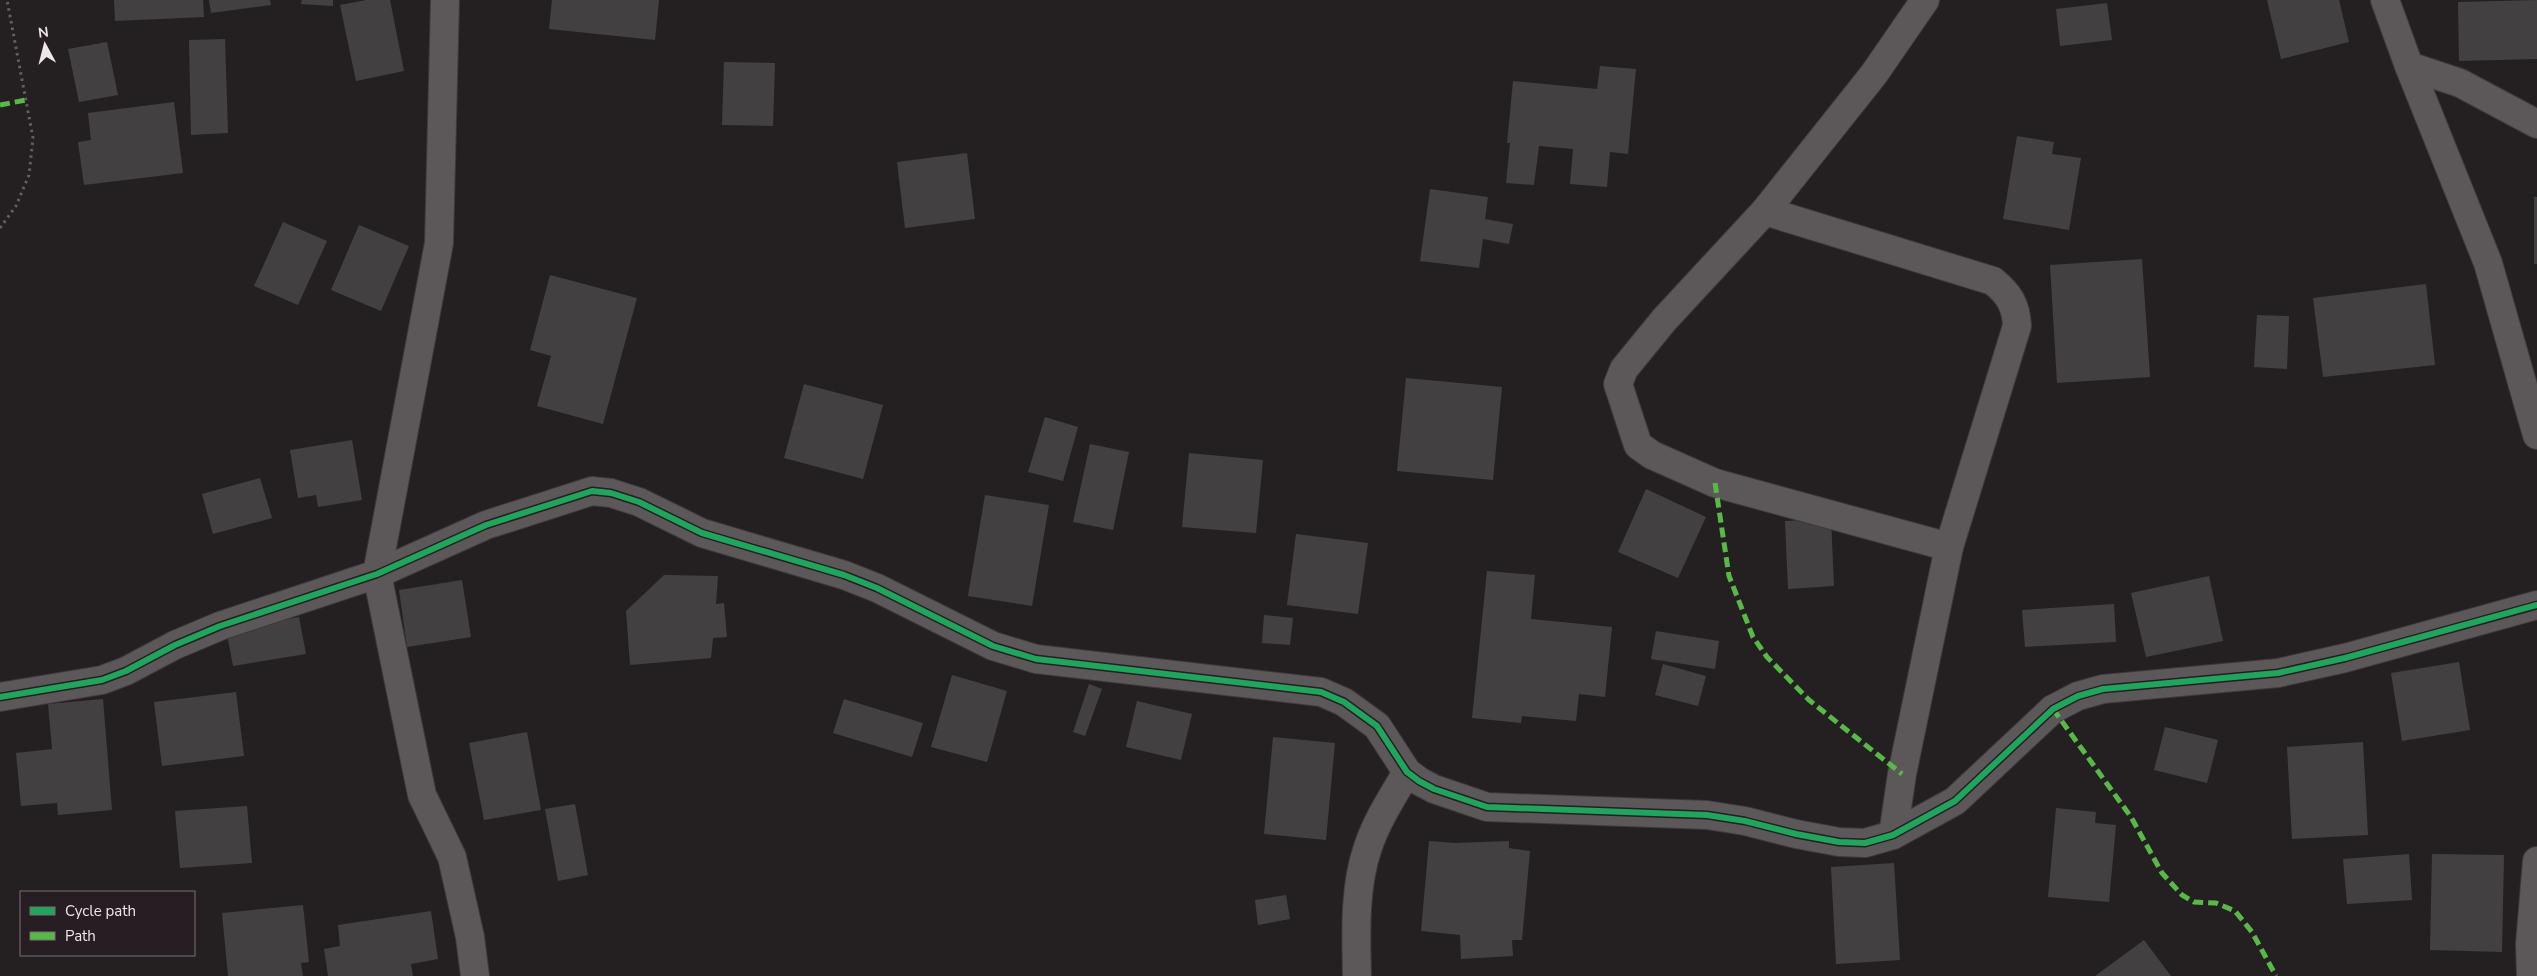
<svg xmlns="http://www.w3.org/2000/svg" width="2537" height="976" font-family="'Nunito Sans',sans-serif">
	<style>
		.building { fill: #434041 }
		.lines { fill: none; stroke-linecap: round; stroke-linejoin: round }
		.minor-casing { stroke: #3e3a3c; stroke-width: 30 }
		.path { stroke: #625f60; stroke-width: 3; stroke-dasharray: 2.5 4; stroke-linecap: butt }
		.minor { stroke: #5c585a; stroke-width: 28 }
		.quiet { stroke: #58b947; stroke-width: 5; stroke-dasharray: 10 5; stroke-linecap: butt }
		.cycleway-casing { stroke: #261e22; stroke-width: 9 }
		.cycleway { stroke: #20a55d; stroke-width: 6 }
	</style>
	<rect width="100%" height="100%" fill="#242022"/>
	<g class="building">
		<polygon points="114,0 203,0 204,17 115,21"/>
		<polygon points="209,0 270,0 271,5 211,13"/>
		<polygon points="302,0 333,0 333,6 301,4"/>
		<polygon points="366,0 390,0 404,71 356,81 340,5"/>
		<polygon points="552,0 659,0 655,40 549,29"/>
		<polygon points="2267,0 2339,0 2349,42 2281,59"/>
		<polygon points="2537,0 2537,59 2459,61 2458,2"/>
		<polygon points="2107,3 2112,40 2060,46 2056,9"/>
		<polygon points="225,39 228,133 191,135 189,40"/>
		<polygon points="107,42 118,95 79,102 68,49"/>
		<polygon points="724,62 775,63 773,126 722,125"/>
		<polygon points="1600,66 1636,69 1628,154 1610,152 1607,187 1570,184 1573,149 1539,146 1534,185 1506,183 1510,143 1507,143 1513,81 1597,89"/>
		<polygon points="174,102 183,173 84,185 78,142 91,140 88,113"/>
		<polygon points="2017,136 2054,142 2052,154 2081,158 2069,230 2003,219"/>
		<polygon points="967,153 975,219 905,228 897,162"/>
		<polygon points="1430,189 1488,197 1485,219 1513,224 1509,244 1483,239 1479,268 1420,261"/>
		<rect x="2534" y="197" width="3" height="67"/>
		<polygon points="283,222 327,241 298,305 254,286"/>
		<polygon points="359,225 409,246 381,311 331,290"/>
		<polygon points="2142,259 2150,377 2057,383 2050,265"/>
		<polygon points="550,275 637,298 603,424 537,406 551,356 530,350"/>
		<polygon points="2426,284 2435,365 2323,377 2313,298"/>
		<polygon points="2257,315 2289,316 2287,369 2254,367"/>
		<polygon points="1406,378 1502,387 1493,480 1397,471"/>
		<polygon points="804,384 883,405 863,479 784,458"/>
		<polygon points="1045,417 1078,427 1063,481 1028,472"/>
		<polygon points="352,440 362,500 318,507 316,495 298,498 290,450"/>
		<polygon points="1090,444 1129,452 1113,530 1073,522"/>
		<polygon points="1189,453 1263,460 1256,533 1182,527"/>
		<polygon points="260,478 272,518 213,534 202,494"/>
		<polygon points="1646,489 1706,517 1678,578 1618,552"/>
		<polygon points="985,495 1049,505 1032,606 968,596"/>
		<polygon points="1831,519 1834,586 1788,589 1785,521"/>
		<polygon points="1296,534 1368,543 1358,614 1287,605"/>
		<polygon points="1487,571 1535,575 1531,619 1612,627 1605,697 1579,694 1576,721 1522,716 1521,723 1472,718"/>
		<polygon points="664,575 718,576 716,604 724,603 727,637 713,638 711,658 630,665 626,611"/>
		<polygon points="2209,576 2223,641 2146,657 2131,593"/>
		<polygon points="462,580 471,637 407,647 399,590"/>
		<polygon points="2114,604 2116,642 2025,647 2022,610"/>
		<polygon points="1264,615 1293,618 1290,645 1262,643"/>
		<polygon points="299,617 306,654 233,666 226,629"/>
		<polygon points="1656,631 1719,641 1715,669 1651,659"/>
		<polygon points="2459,662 2470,730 2402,741 2391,673"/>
		<polygon points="1663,664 1706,676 1698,706 1655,695"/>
		<polygon points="952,675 1007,691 987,762 931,747"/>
		<polygon points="1089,684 1102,689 1085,736 1073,732"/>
		<polygon points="236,692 244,756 162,766 154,702"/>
		<polygon points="103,699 112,810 58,815 57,803 21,806 16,753 52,749 48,704"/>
		<polygon points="844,699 923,723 912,757 833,733"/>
		<polygon points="1137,701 1192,714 1181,760 1126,747"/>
		<polygon points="2165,727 2218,740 2207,783 2154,770"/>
		<polygon points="527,732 541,810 484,820 469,743"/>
		<polygon points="1273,737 1335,743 1326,840 1264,834"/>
		<polygon points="2363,742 2368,835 2292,839 2287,747"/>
		<polygon points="575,804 588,875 558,881 545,809"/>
		<polygon points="247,806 252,863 180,868 175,811"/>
		<polygon points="2056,808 2096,812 2095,823 2116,825 2109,902 2048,897"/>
		<polygon points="1429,841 1455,843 1509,841 1509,848 1530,851 1522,940 1512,940 1513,956 1461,959 1460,935 1421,931"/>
		<polygon points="2409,854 2412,900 2347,904 2343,859"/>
		<polygon points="2432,854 2504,855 2502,952 2430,950"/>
		<polygon points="1894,863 1900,960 1836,964 1831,867"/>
		<polygon points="1286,895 1290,919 1258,925 1255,900"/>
		<polygon points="303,905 309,962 301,963 303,976 228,976 222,913"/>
		<polygon points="431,911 438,959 411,964 413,976 328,976 324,949 340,946 338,925"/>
		<polygon points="2144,940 2171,976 2095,976"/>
	</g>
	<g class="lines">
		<defs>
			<g id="minor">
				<polyline points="445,0 439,243 377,574 422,795 452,857 470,937 475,976"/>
				<polyline points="1925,0 1874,74 1765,211 1664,320 1624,369 1618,384 1638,445 1652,455 1715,483 1949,547"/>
				<polyline points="2385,0 2409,66 2488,263 2537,435"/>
				<polyline points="2409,66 2460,83 2537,124"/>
				<path d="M1765,211L1993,281C2009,294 2016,305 2017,326L1949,547L1902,774L1893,835"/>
				<polyline points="0,697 102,680 126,671 175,645 220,626 377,574 486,525 592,491 611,493 639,502 702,533 844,575 877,588 993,646 1036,659 1321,692 1344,702 1377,726 1407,772 1419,781 1434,789 1487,807 1707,815 1745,821 1796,834 1839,842 1865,843 1893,835 1955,801 2053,709 2078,696 2103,689 2278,673 2345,658 2537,605"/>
				<path d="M1357,976C1356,934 1354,887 1368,847C1377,820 1393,796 1407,772"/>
				<polyline points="2531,976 2530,944 2537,861"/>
			</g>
		</defs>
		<use href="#minor" class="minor-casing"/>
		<polyline class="path" points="0,228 16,206 29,175 33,138 7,0"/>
		<use href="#minor" class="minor"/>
		<g class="quiet">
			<polyline points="0,105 26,100"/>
			<polyline points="1715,483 1729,576 1753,637 1767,657 1809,700 1902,774"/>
			<polyline points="2053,709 2131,817 2162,873 2182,895 2194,902 2216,903 2235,911 2252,932 2276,976"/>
		</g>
		<defs>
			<polyline id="cycleway" points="0,697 102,680 126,671 175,645 220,626 377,574 486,525 592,491 611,493 639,502 702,533 844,575 877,588 993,646 1036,659 1321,692 1344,702 1377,726 1407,772 1419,781 1434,789 1487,807 1707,815 1745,821 1796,834 1839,842 1865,843 1893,835 1955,801 2053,709 2078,696 2103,689 2278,673 2345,658 2537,605"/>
		</defs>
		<use href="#cycleway" class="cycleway-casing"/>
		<use href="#cycleway" class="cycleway"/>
	</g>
	<rect x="20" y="891" width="175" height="65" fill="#261e22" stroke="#766e72"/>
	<rect x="30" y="907" width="25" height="8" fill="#20a55d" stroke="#766e72"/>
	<text x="65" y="916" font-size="15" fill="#ede7ea">Cycle path</text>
	<rect x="30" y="932" width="25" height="8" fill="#58b947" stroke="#766e72"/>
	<text x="65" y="941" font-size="15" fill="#ede7ea">Path</text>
	<g transform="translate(45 45) rotate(353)" stroke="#261e22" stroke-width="4" paint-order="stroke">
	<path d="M0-4L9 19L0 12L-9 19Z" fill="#ede7ea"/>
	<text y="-8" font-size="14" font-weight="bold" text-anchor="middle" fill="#ede7ea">N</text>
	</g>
</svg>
